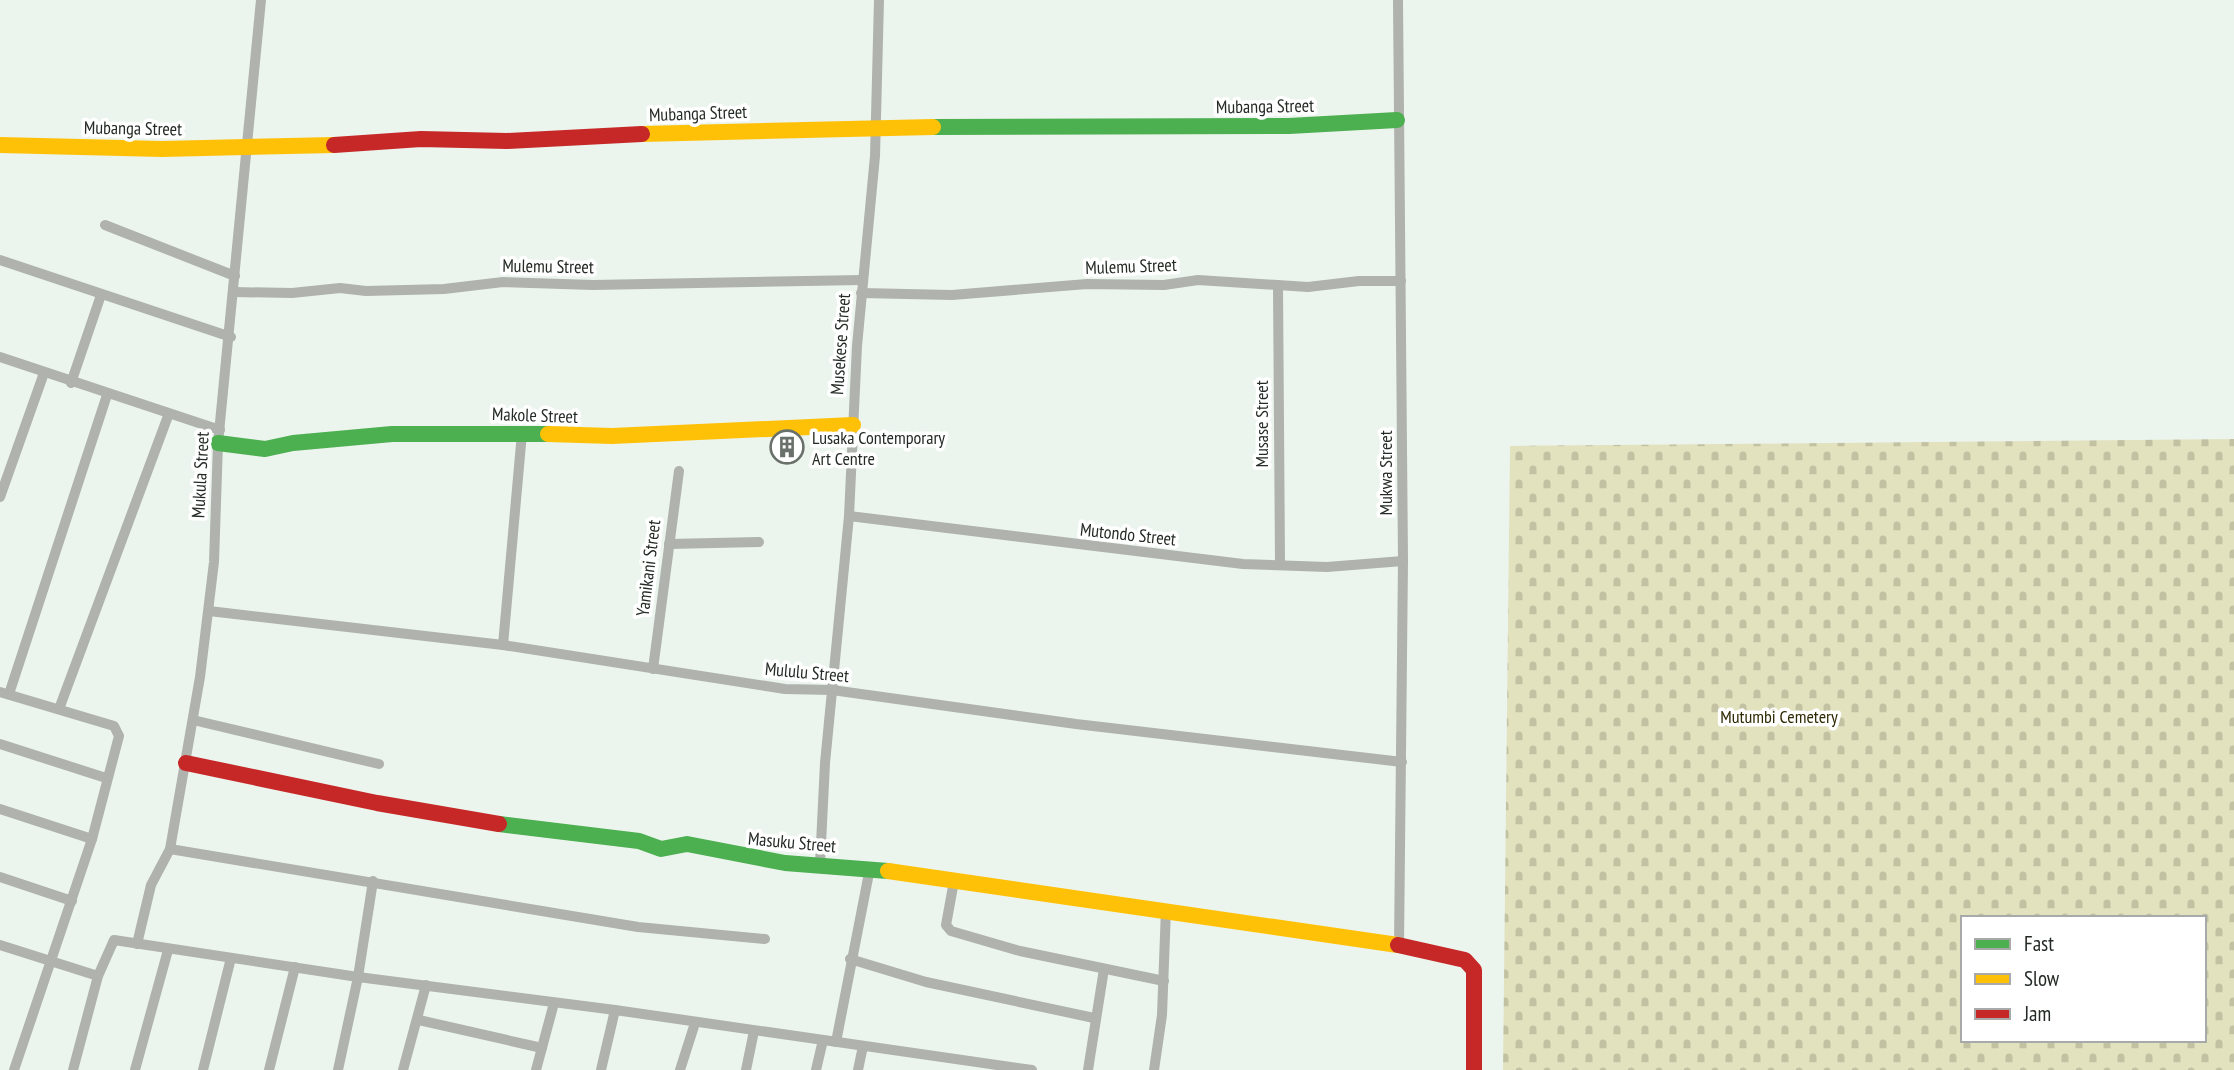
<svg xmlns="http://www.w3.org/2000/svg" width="2234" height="1070" font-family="'PT Sans Narrow',sans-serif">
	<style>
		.cemetery { fill: url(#cemetery-stones); fill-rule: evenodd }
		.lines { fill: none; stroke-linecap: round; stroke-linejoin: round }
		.street { stroke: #afb2ad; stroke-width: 10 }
		.fast { stroke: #4caf50; stroke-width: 16 }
		.slow { stroke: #ffc107; stroke-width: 16 }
		.jam { stroke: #c62828; stroke-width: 16 }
		.labels { text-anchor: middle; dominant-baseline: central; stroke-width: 7; stroke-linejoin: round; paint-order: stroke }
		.street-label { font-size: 18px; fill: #242a25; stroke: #fff }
		.poi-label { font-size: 18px; fill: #242a25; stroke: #fff; text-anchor: start }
		.park-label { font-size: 18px; fill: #2f2a02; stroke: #fff }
	</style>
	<defs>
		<pattern id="cemetery-stones" width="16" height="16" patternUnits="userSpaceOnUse" patternTransform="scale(1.75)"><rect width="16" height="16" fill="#e2e2be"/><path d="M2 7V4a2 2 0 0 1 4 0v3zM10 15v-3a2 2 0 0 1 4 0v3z" fill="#c2c2a3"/></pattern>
	</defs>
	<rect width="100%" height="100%" fill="#ecf4ee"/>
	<path class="cemetery" d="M2234,439V1070H1503L1510,446ZM1963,918H2204V1040H1963Z"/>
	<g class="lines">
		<g class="street">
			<polyline points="1398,0 1403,561 1399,945"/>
			<polyline points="105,225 235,276"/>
			<polyline points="0,260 231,337"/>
			<polyline points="1278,285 1280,563"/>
			<polyline points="234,292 292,293 340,288 366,291 444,289 503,282 593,285 862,280"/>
			<polyline points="861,293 952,295 1087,284 1164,285 1198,280 1308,287 1359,281 1401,281"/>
			<polyline points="0,357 220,430"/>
			<polyline points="71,383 101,295"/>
			<polyline points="0,497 44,373"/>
			<polyline points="849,516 1243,564 1327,567 1403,561"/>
			<polyline points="669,544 759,542"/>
			<polyline points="209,611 503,645 785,689 832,690 1076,724 1402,762"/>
			<polyline points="503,645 522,433"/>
			<polyline points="653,669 679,471"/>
			<polyline points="0,692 114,726 119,736 92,839 14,1070"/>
			<polyline points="9,694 107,395"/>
			<polyline points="59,709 168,416"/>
			<polyline points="193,720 379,764"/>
			<polyline points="0,744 106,778"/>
			<polyline points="0,809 92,839"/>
			<polyline points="170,849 638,927 765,939"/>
			<polyline points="820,864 825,763 849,516 857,346 875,156 879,0"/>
			<polyline points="0,877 72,901"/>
			<polyline points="954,881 946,925 951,931 1020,951 1164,981"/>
			<polyline points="137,944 151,885 170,849 200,677 214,562 218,443 261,0"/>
			<polyline points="0,945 98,976 73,1070"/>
			<polyline points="850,959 926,982 1094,1018"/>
			<polyline points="98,976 114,940 358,977 615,1010 1032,1070"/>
			<polyline points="419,1020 542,1048"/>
			<polyline points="836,1042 870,868"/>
			<polyline points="135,1070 168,950"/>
			<polyline points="203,1070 231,958"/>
			<polyline points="269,1070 295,967"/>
			<polyline points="338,1070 358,977 373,881"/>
			<polyline points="403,1070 426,985"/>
			<polyline points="536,1070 554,1003"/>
			<polyline points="601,1070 615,1010"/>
			<polyline points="680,1070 695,1023"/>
			<polyline points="746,1070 754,1031"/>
			<polyline points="816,1070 823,1040"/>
			<polyline points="858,1070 863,1046"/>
			<polyline points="1088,1070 1104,969"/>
			<polyline points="1154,1070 1162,1015 1166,909"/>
		</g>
		<g class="fast">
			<polyline points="933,127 1289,126 1397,120"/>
			<polyline points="218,443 265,449 293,443 392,434 548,434"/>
			<polyline points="499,824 639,841 661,849 687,844 785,863 888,871"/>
		</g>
		<g class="slow">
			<polyline points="642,134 933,127"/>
			<polyline points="0,145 162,149 334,145"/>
			<polyline points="548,434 612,436 853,425"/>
			<polyline points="888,871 1398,945"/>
		</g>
		<g class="jam">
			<polyline points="334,145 421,139 507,141 642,134"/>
			<polyline points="186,763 377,803 499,824"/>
			<polyline points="1398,945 1465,960 1474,970 1474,1070"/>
		</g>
	</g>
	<defs>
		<symbol id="building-ring" viewBox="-11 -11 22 22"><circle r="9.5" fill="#fff" stroke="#6a716b" stroke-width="1.5"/><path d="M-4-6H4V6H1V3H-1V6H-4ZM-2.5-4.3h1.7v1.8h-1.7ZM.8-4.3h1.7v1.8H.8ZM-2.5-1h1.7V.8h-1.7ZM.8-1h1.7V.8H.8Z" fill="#6a716b"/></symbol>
	</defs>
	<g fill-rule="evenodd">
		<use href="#building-ring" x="768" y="428" width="38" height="38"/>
	</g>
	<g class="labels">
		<g class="street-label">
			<text transform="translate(1265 106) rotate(-1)">Mubanga Street</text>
			<text transform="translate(698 113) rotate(-2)">Mubanga Street</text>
			<text transform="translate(133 128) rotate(1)">Mubanga Street</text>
			<text transform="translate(548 266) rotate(1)">Mulemu Street</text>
			<text transform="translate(1131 266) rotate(-2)">Mulemu Street</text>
			<text transform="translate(840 344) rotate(-86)">Musekese Street</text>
			<text transform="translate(535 415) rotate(2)">Makole Street</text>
			<text transform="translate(1261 424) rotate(-90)">Musase Street</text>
			<text transform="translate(1385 473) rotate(-90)">Mukwa Street</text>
			<text transform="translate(200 475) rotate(-87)">Mukula Street</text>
			<text transform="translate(1128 534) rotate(6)">Mutondo Street</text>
			<text transform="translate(648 568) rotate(-83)">Yamikani Street</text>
			<text transform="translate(807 672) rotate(5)">Mululu Street</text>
			<text transform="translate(792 842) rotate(5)">Masuku Street</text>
		</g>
		<g class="poi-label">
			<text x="812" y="437">Lusaka Contemporary<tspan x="812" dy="21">Art Centre</tspan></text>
		</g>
		<g class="park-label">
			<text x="1779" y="716">Mutumbi Cemetery</text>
		</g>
	</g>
	<rect x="1961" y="916" width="245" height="126" fill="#ffffff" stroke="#a7aaa8" stroke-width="2"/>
	<rect x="1975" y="939" width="35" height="10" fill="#4caf50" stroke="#a7aaa8" stroke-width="2"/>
	<text x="2024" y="951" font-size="21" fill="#242a25">Fast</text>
	<rect x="1975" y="974" width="35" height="10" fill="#ffc107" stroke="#a7aaa8" stroke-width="2"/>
	<text x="2024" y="986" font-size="21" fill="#242a25">Slow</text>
	<rect x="1975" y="1009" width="35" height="10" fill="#c62828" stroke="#a7aaa8" stroke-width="2"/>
	<text x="2024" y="1021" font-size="21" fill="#242a25">Jam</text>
</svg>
